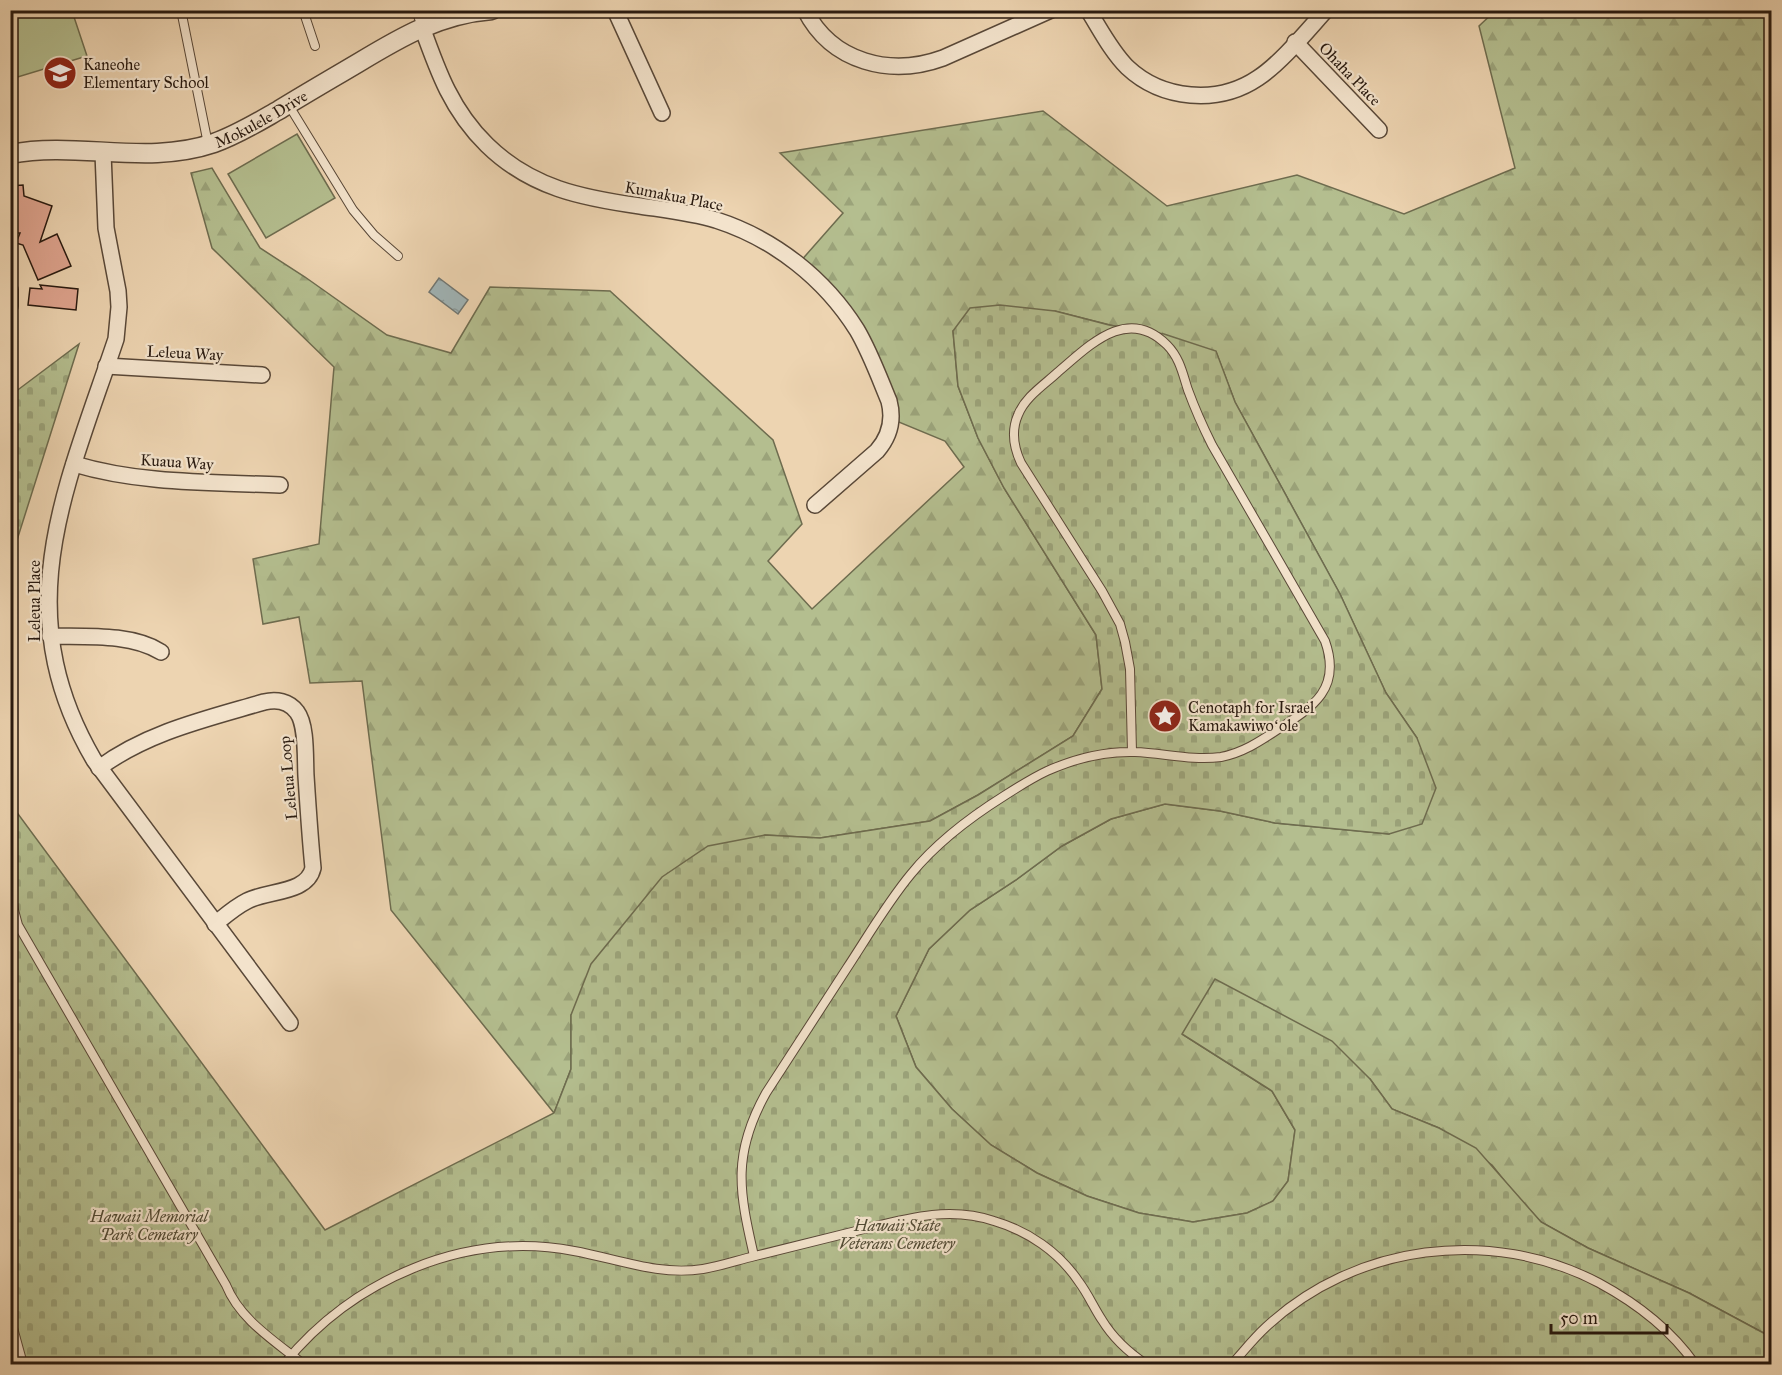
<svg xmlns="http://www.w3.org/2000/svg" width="1782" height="1375" font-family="'IM FELL Great Primer',serif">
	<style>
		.green { fill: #b4be8f; stroke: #6e6c4f; stroke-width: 1.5 }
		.forest { fill: url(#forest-firs); stroke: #6e6c4f; stroke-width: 1.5 }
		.cemetery { fill: url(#cemetery-stones); stroke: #6e6c4f; stroke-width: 1.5 }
		.water { fill: url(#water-ripples); stroke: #707774; stroke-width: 1.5 }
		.building { fill: #dfa48f; stroke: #28190f; stroke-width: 1.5 }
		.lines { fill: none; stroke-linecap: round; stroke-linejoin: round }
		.service-casing { stroke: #594838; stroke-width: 10 }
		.minor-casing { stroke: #594838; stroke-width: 18 }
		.tertiary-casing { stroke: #594838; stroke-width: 21 }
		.service { stroke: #f3e3cc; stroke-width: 8 }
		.minor { stroke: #f3e3cc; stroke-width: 15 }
		.tertiary { stroke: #f3e3cc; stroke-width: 18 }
		.labels { text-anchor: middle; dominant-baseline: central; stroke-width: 4.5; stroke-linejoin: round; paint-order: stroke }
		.poi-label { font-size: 16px; fill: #28190f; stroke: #f3e3cc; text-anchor: start }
		.street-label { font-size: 16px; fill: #28190f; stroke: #f3e3cc }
		.park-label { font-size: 16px; font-style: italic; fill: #524b35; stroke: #f3e3cc }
	</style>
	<defs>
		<pattern id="forest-firs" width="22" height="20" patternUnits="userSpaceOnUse" patternTransform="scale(1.5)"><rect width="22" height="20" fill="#b4be8f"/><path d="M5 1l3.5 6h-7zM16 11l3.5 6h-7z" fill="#9ba37a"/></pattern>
		<pattern id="cemetery-stones" width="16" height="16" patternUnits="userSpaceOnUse" patternTransform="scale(1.5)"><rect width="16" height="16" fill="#b4be8f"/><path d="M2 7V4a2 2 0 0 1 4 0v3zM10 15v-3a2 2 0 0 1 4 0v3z" fill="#9ba37a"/></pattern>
		<pattern id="water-ripples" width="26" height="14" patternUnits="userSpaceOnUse" patternTransform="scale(1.5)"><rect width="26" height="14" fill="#a0b5b8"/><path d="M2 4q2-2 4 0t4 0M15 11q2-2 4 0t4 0" fill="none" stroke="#8a9b9d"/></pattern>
	</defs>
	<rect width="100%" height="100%" fill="#edd4b1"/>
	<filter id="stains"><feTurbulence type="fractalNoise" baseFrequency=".00333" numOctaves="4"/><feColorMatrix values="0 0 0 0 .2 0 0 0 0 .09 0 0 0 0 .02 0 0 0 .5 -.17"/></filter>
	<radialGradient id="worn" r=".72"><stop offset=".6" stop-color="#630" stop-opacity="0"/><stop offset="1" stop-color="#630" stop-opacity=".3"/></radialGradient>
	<g class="green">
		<polygon points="11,10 72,11 87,56 11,79"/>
		<polygon points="297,134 335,198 266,238 228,174"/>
	</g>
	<polygon class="forest" points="1495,11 1771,11 1771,1337 1689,1293 1588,1248 1541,1222 1511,1189 1492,1165 1439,1128 1392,1109 1370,1079 1182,1034 1272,1091 1295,1130 1288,1181 1273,1201 1247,1213 1193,1222 1139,1213 1087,1196 1037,1173 991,1145 952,1109 916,1067 896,1016 929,949 970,910 1016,880 1062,846 1111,819 1165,804 1220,811 1275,823 1389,834 1417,738 1386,693 1340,594 1235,402 1216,352 1055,311 953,331 958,386 978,438 1004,488 1096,635 1102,689 1073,736 978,795 930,821 820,838 765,835 571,1015 571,1069 554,1113 391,910 362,681 310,683 299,617 263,624 253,559 319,544 334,367 212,248 191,173 212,168 260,248 305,277 387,335 451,353 490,287 610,291 773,440 802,524 768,561 812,609 964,467 945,441 889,418 847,307 799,263 843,213 780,153 1043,111 1167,206 1297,175 1404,214 1515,168 1479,26"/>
	<g class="cemetery">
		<polygon points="1000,305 1055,311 1109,325 1164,334 1216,351 1235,402 1340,594 1386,693 1417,738 1436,788 1422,824 1389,834 1275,823 1220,811 1165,804 1111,819 1062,846 1016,880 970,910 929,949 896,1016 916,1067 952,1109 991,1145 1037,1173 1087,1196 1139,1213 1193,1222 1247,1213 1273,1201 1288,1181 1295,1130 1272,1091 1182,1034 1215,979 1332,1041 1370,1079 1392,1109 1439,1128 1476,1148 1541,1222 1588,1248 1689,1293 1771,1337 1771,1364 11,1364 10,803 325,1230 554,1113 571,1069 571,1015 591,964 662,877 708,846 765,835 820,838 930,821 978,795 1073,736 1102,689 1096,635 1004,488 978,438 958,386 953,331 970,308"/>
		<polygon points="79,344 11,559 11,395"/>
	</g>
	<polygon class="water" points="439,278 468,300 458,314 429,292"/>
	<g class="building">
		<polygon points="23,185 24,196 52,206 40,242 57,234 71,266 38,280 23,245 16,243 20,233 10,233 10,186"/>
		<polygon points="40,285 78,289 76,310 28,305 30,288 42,289"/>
	</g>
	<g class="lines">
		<defs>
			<g id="service">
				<polyline points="181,10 208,144"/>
				<polyline points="303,10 315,46"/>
				<polyline points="416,10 422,27"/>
				<polyline points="288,104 353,210 374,235 398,256"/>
				<path d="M10,881L14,910L18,925L226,1285C240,1320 275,1341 303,1364"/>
				<path d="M754,1256C739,1191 732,1154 766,1093C793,1051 820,1009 847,968C868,936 887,903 911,874C937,842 969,818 1004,796C1018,787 1032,778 1047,771C1074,759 1106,751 1135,752C1163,753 1193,761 1221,757C1242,753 1259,742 1277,730C1313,707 1342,689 1325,641L1212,445C1203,427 1195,409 1188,390C1183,375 1180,358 1167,345C1127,305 1089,346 1058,372C1044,385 1025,397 1018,415C1011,431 1014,448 1021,463L1102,591L1120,624L1125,642L1130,669L1132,752"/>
				<polyline points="10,1317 23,1364"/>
				<path d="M284,1364C352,1280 465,1230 574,1251C618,1259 658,1276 703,1269C721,1266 738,1260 755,1256C792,1247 828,1238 864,1229C908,1218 950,1206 994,1221C1028,1231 1059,1252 1079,1282C1088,1294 1094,1308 1102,1320C1113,1338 1128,1352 1146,1364"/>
				<path d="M1232,1364C1243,1352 1253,1339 1266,1327C1355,1244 1491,1226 1599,1283C1636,1303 1671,1330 1695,1364"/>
			</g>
			<g id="minor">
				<polyline points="615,10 662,113"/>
				<path d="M805,10C832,63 891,77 943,58L1051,10"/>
				<path d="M1088,10C1100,29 1111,51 1127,67C1162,100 1218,105 1258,78C1281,63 1307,31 1326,10"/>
				<path d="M422,27C438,72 452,111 487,145C531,188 582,198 640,206C666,210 692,213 716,220C775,239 825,279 857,330C870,352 879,377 889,401C894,420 890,436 877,451L815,505"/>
				<polyline points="1295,42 1379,130"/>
				<path d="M103,153L106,228L118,291L119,307L116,339C66,488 6,610 94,760L290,1023"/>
				<polyline points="10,290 10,306"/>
				<polyline points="106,366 262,375"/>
				<path d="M74,464C141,484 210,482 280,485"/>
				<path d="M50,636C84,637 131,633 161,652"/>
				<path d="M99,768C148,732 206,719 264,702C276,699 289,701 297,712C307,725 305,759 306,776C308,807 310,838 313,868C307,894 268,890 247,901C235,907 225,916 215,924"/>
			</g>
			<g id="tertiary">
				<path id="s1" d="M10,154C79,141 146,166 214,143C237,135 258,122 279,110C305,94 331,79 358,63C401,37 440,14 492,10"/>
			</g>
		</defs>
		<use href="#service" class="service-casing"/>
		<use href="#minor" class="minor-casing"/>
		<use href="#tertiary" class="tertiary-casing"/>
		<use href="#service" class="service"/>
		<use href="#minor" class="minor"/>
		<use href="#tertiary" class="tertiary"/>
	</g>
	<defs>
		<symbol id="school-disc" viewBox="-11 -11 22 22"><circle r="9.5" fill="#8f2418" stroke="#f3e3cc"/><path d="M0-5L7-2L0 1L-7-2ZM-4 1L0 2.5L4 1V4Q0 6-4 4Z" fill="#fff"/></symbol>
		<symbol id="sight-disc" viewBox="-11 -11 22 22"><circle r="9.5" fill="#8f2418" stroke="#f3e3cc"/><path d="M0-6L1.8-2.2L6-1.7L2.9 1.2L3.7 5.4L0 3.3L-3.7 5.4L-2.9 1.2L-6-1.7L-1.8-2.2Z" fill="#fff"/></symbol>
	</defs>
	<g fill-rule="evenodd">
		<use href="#school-disc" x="41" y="54" width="38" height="38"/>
		<use href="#sight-disc" x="1146" y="697" width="38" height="38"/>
	</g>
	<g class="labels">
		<g class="poi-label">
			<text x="83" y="64">Kaneohe<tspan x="83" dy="18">Elementary School</tspan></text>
			<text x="1188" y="707">Cenotaph for Israel<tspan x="1188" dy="18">Kamakawiwoʻole</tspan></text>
		</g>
		<g class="street-label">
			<text transform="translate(1350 74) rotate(46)">Ohaha Place</text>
			<text stroke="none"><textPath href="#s1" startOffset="258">Mokulele Drive</textPath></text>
			<text transform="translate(674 196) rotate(11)">Kumakua Place</text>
			<text transform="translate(185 353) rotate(3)">Leleua Way</text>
			<text transform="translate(177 462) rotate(4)">Kuaua Way</text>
			<text transform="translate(34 601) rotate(-90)">Leleua Place</text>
			<text transform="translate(288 778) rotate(-95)">Leleua Loop</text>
		</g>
		<g class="park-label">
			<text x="149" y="1216">Hawaii Memorial<tspan x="149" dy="18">Park Cemetary</tspan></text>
			<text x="897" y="1225">Hawaii State<tspan x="897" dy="18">Veterans Cemetery</tspan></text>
		</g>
	</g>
	<rect width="1782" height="1375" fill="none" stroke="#edd4b1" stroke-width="36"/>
	<rect x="12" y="12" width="1758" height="1351" fill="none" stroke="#28190f" stroke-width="3"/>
	<rect x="18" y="18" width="1746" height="1339" fill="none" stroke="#28190f" stroke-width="1.5"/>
	<path d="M1551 1324v9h116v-9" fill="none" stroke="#28190f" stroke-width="3"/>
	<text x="1560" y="1324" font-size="18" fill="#28190f" stroke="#f3e3cc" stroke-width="4.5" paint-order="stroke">50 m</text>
	<rect width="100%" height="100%" filter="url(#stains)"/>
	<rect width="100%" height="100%" fill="url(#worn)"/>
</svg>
